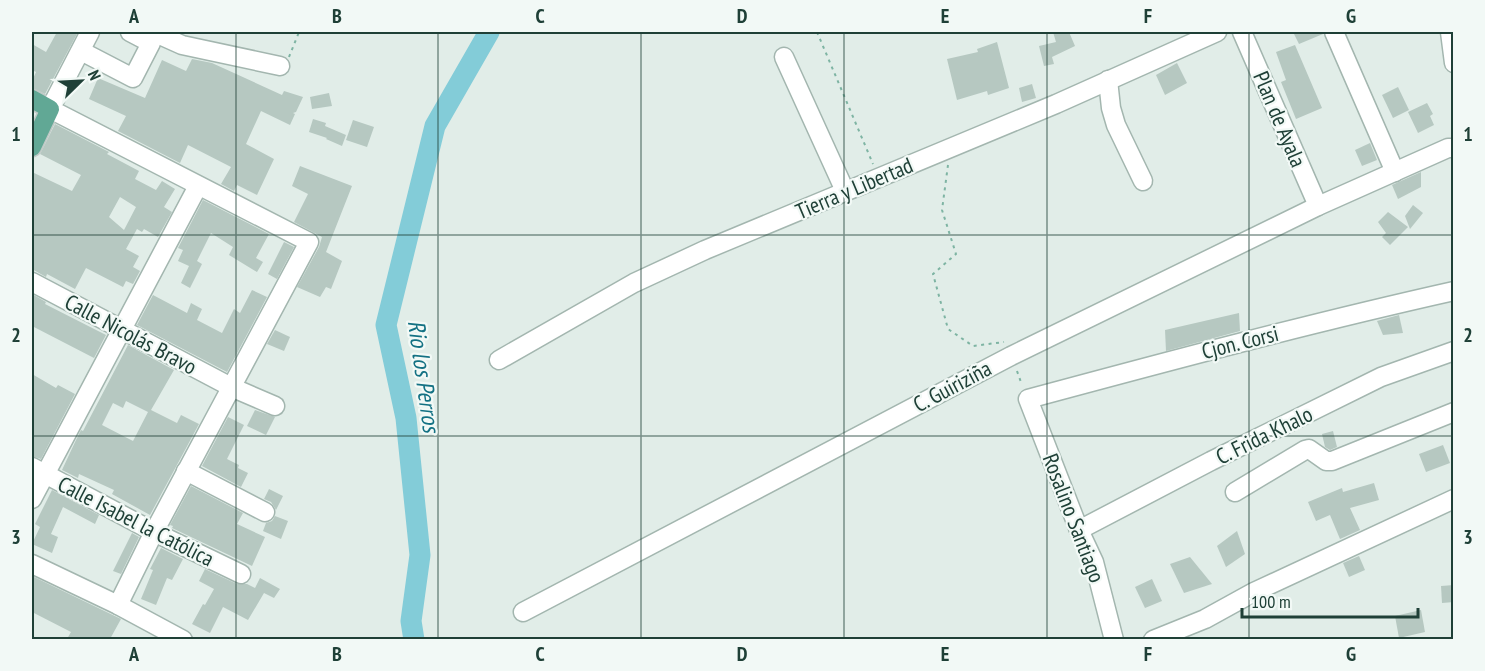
<svg xmlns="http://www.w3.org/2000/svg" width="1485" height="671" font-family="'PT Sans Narrow',sans-serif">
	<style>
		.lines { fill: none; stroke-linecap: round; stroke-linejoin: round }
		.river { stroke: #83ccd8; stroke-width: 21 }
		.building { fill: #b6c8c1; fill-rule: evenodd }
		.minor-casing { stroke: #a3b6af; stroke-width: 21 }
		.major-casing { stroke: #c0cac7; stroke-width: 21 }
		.path { stroke: #7eb4a3; stroke-width: 2; stroke-dasharray: 3 4.5; stroke-linecap: butt }
		.minor { stroke: #fff; stroke-width: 18 }
		.major { stroke: #61a895; stroke-width: 18 }
		.grid { fill: none; stroke: #1f4037; stroke-width: 1.5; stroke-opacity: 0.55 }
		.labels { text-anchor: middle; dominant-baseline: central; stroke-width: 4.5; stroke-linejoin: round; paint-order: stroke }
		.street-label { font-size: 22px; fill: #1f4037; stroke: #f2f9f6 }
		.water-label { font-size: 24px; font-style: italic; fill: #137183; stroke: #f2f9f6 }
		.neatline { fill: none; stroke: #1f4037; stroke-width: 2 }
		.grid-label { font-size: 20px; text-anchor: middle; font-weight: bold; fill: #1f4037 }
	</style>
	<rect width="100%" height="100%" fill="#e1ede8"/>
	<g class="lines">
		<polyline class="river" points="414,640 411,621 420,555 406,418 386,325 435,126 489,32"/>
	</g>
	<g class="building">
		<polygon points="57,32 78,32 45,94 32,88 32,81 36,72 32,70 32,44 46,52"/>
		<polygon points="1053,32 1069,32 1075,46 1052,57 1054,64 1044,66 1039,46 1056,42"/>
		<polygon points="1293,32 1323,32 1323,34 1299,44"/>
		<polygon points="997,42 1009,88 988,95 987,91 957,100 947,59 978,52 977,49"/>
		<polygon points="1295,45 1322,108 1296,119 1281,82 1286,80 1276,52"/>
		<polygon points="192,59 212,63 282,95 284,91 303,97 296,112 293,113 295,114 290,125 261,111 246,144 274,159 257,195 237,185 234,191 221,184 231,167 188,145 180,163 118,131 126,116 89,99 98,78 145,98 162,60 186,71"/>
		<polygon points="1177,63 1187,83 1165,95 1156,75"/>
		<polygon points="1032,84 1036,98 1022,102 1019,88"/>
		<polygon points="1398,87 1409,110 1393,118 1382,95"/>
		<polygon points="329,93 332,106 312,109 310,97"/>
		<polygon points="1427,103 1433,114 1430,116 1434,125 1418,133 1408,112"/>
		<polygon points="313,119 326,123 325,126 346,135 342,146 326,139 327,138 309,132"/>
		<polygon points="353,120 374,127 367,147 346,140"/>
		<path d="M55,124L109,152L107,154L139,171L135,179L156,190L162,181L175,189L164,207L172,212L158,237L144,229L142,232L137,229L126,249L139,256L133,267L140,271L133,284L126,281L123,287L86,268L75,289L47,274L46,277L32,269V172L72,191L81,175L40,154ZM120,197L136,207L124,230L109,217Z"/>
		<polygon points="1370,143 1377,160 1362,166 1355,150"/>
		<polygon points="300,166 352,186 326,252 342,261 331,289 326,287 320,297 297,287 319,247 322,237 294,222 308,194 292,186"/>
		<polygon points="1421,172 1421,187 1398,199 1392,185"/>
		<polygon points="203,200 269,234 256,258 263,262 257,272 229,255 233,247 211,233 197,261 202,264 190,288 181,283 189,266 178,261 183,250 178,248"/>
		<polygon points="1413,205 1423,213 1410,229 1405,216"/>
		<polygon points="1388,212 1408,227 1390,245 1382,237 1386,233 1378,222"/>
		<polygon points="284,242 294,247 277,279 268,274"/>
		<polygon points="252,290 267,297 227,372 137,325 153,295 187,313 191,303 202,309 197,320 222,333 234,309 240,313"/>
		<polygon points="32,294 46,302 45,304 106,335 94,358 32,326"/>
		<polygon points="1239,313 1240,331 1166,351 1165,330"/>
		<polygon points="1399,315 1403,333 1383,335 1377,321"/>
		<polygon points="275,330 290,337 284,351 267,344"/>
		<path d="M128,345L174,370L151,410L177,423L181,415L199,424L150,515L112,494L114,490L79,474L78,478L62,470L76,440L81,430L83,431ZM126,401L148,412L133,441L102,425L113,403L123,408Z"/>
		<polygon points="32,374 56,388 58,385 75,394 41,459 32,456"/>
		<polygon points="255,410 275,417 266,435 247,426"/>
		<polygon points="228,417 244,425 227,459 239,465 238,468 248,473 241,487 202,466"/>
		<polygon points="1333,431 1337,447 1330,450 1325,447 1322,434"/>
		<polygon points="1443,445 1450,463 1426,472 1419,454"/>
		<polygon points="1374,483 1379,500 1350,508 1360,530 1340,539 1330,515 1316,521 1308,502 1342,488 1343,492"/>
		<polygon points="191,486 243,513 237,524 265,537 252,566 172,528 173,526 170,525"/>
		<polygon points="269,489 283,496 276,510 271,502 264,499"/>
		<polygon points="52,490 99,515 95,524 63,507 51,534 58,537 52,553 32,544 40,527 35,524"/>
		<polygon points="275,516 288,521 281,539 263,531 266,523 272,521"/>
		<polygon points="1237,531 1245,554 1226,567 1217,546"/>
		<polygon points="132,533 139,537 121,574 113,571"/>
		<polygon points="161,548 183,559 172,580 167,578 156,605 141,599 153,570 150,569"/>
		<polygon points="1359,556 1365,570 1349,577 1343,563"/>
		<polygon points="1190,557 1212,584 1184,593 1170,564"/>
		<polygon points="205,569 237,584 247,584 255,588 260,578 280,589 274,598 264,593 248,620 223,607 210,633 192,624 203,604 205,605 214,589 199,581"/>
		<polygon points="32,576 121,619 110,639 67,639 71,632 32,612"/>
		<polygon points="1152,579 1162,601 1145,608 1135,587"/>
		<polygon points="1454,585 1454,602 1442,603 1441,586"/>
		<polygon points="1421,610 1425,632 1399,638 1395,616"/>
	</g>
	<g class="lines">
		<defs>
			<g id="minor">
				<polyline points="90,32 50,109 309,242 154,532 118,605"/>
				<polyline points="153,32 182,45 280,66"/>
				<polyline points="1242,32 1318,206"/>
				<polyline points="1334,32 1395,172"/>
				<polyline points="1450,32 1454,63"/>
				<polyline points="81,51 133,78 151,43 130,32"/>
				<polyline points="784,57 845,191"/>
				<polyline points="1108,80 1111,108 1116,125 1143,181"/>
				<polyline points="32,282 231,387 275,406"/>
				<polyline points="499,360 634,283 705,250 1056,104 1217,32"/>
				<polyline points="32,467 154,532 241,574"/>
				<polyline points="186,471 265,512"/>
				<polyline points="1235,492 1305,450 1309,449 1326,461 1332,461 1454,412"/>
				<polyline points="32,499 198,186"/>
				<polyline points="1079,530 1211,461 1381,377 1454,351"/>
				<polyline points="32,564 118,605 183,640"/>
				<polyline points="523,612 1011,356 1318,206 1448,148 1454,148"/>
				<path d="M1114,640L1094,562L1079,530L1028,399C1169,361 1311,323 1454,291"/>
				<polyline points="1153,640 1205,619 1254,592 1454,499"/>
			</g>
			<polyline id="major" points="32,99 50,109 32,147"/>
		</defs>
		<use href="#minor" class="minor-casing"/>
		<use href="#major" class="major-casing"/>
		<g class="path">
			<polyline points="817,32 873,164"/>
			<polyline points="289,57 299,32"/>
			<polyline points="948,165 942,210 956,254 933,274 948,329 973,346 1004,342"/>
			<polyline points="1017,371 1022,385"/>
		</g>
		<use href="#minor" class="minor"/>
		<use href="#major" class="major"/>
	</g>
	<path class="grid" d="M236,32V640M438,32V640M641,32V640M844,32V640M1047,32V640M1249,32V640M32,235H1454M32,436H1454"/>
	<g class="labels">
		<g class="street-label">
			<text transform="translate(1280 119) rotate(67)">Plan de Ayala</text>
			<text transform="translate(854 188) rotate(-23)">Tierra y Libertad</text>
			<text transform="translate(131 334) rotate(28)">Calle Nicolás Bravo</text>
			<text transform="translate(1240 342) rotate(-14)">Cjon. Corsi</text>
			<text transform="translate(952 386) rotate(-28)">C. Guiriziña</text>
			<text transform="translate(1264 435) rotate(-26)">C. Frida Khalo</text>
			<text transform="translate(1074 518) rotate(69)">Rosalino Santiago</text>
			<text transform="translate(136 521) rotate(27)">Calle Isabel la Católica</text>
		</g>
		<g class="water-label">
			<text transform="translate(424 376) rotate(82)">Rio los Perros</text>
		</g>
	</g>
	<rect width="1485" height="671" fill="none" stroke="#f2f9f6" stroke-width="66"/>
	<g transform="translate(81 81) rotate(66)" stroke="#f2f9f6" stroke-width="4.5" paint-order="stroke">
	<path d="M0-4.5L10 22L0 15L-10 22Z" fill="#1f4037"/>
	<text y="-9" font-size="16" font-weight="bold" text-anchor="middle" fill="#1f4037">N</text>
	</g>
	<path d="M1242 608v9h176v-9" fill="none" stroke="#1f4037" stroke-width="3"/>
	<text x="1251" y="608" font-size="18" fill="#1f4037" stroke="#f2f9f6" stroke-width="4.5" paint-order="stroke">100 m</text>
	<rect x="33" y="33" width="1419" height="605" class="neatline"/>
	<g class="grid-label">
		<text x="134" y="23">A</text>
		<text x="337" y="23">B</text>
		<text x="540" y="23">C</text>
		<text x="742" y="23">D</text>
		<text x="945" y="23">E</text>
		<text x="1148" y="23">F</text>
		<text x="1351" y="23">G</text>
		<text x="16" y="141">1</text>
		<text x="1468" y="141">1</text>
		<text x="16" y="342">2</text>
		<text x="1468" y="342">2</text>
		<text x="16" y="544">3</text>
		<text x="1468" y="544">3</text>
		<text x="134" y="661">A</text>
		<text x="337" y="661">B</text>
		<text x="540" y="661">C</text>
		<text x="742" y="661">D</text>
		<text x="945" y="661">E</text>
		<text x="1148" y="661">F</text>
		<text x="1351" y="661">G</text>
	</g>
</svg>
